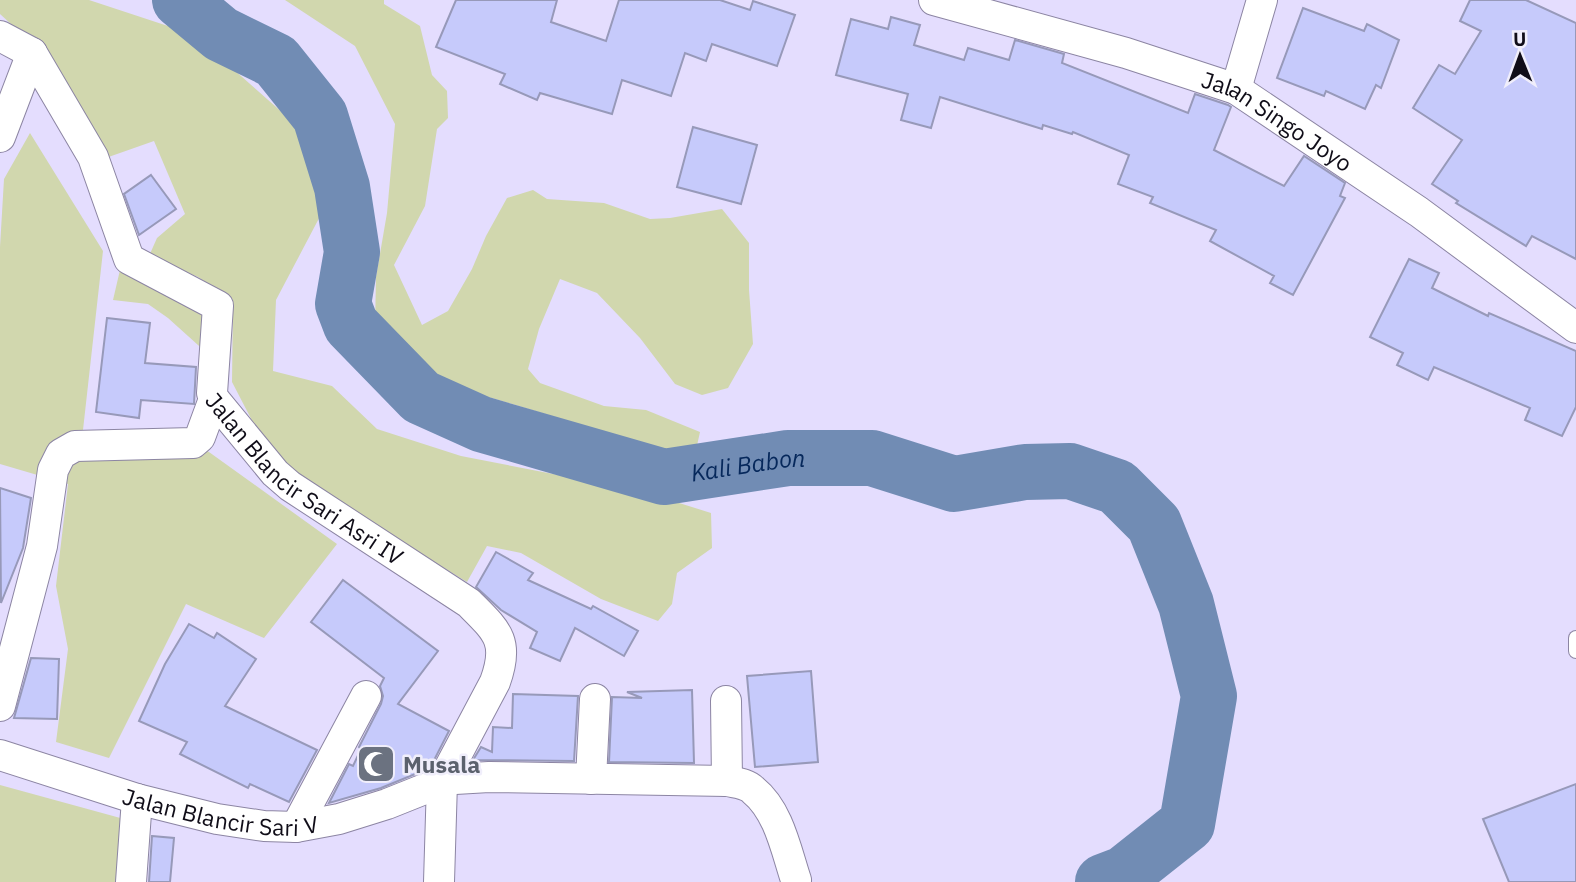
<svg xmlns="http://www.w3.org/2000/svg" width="1576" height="882" font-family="'IBM Plex Sans',sans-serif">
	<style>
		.green { fill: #d1d7ae }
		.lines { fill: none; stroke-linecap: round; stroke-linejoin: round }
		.river { stroke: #718cb4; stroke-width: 56 }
		.building { fill: #c6cafb; stroke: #9799b9; stroke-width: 2 }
		.service-casing { stroke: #8c85a3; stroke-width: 16 }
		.minor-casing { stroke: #8c85a3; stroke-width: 32 }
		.service { stroke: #fff; stroke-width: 14 }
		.minor { stroke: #fff; stroke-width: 30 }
		.labels { text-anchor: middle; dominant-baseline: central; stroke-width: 5; stroke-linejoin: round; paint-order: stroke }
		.street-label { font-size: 23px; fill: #100d18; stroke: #f0eefb }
		.worship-label { font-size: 23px; font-weight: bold; fill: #5b616d; stroke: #f0eefb; text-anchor: start }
		.water-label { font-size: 24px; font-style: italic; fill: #06285b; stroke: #f0eefb }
	</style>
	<rect width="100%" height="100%" fill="#e4ddfe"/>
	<g class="green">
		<polygon points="0,0 89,0 180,30 224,61 293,122 326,205 276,300 273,371 332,386 377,429 461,456 641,491 711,513 712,548 677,573 672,604 658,621 601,599 521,553 487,546 467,582 304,483 261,438 232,382 233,300 198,277 149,256 157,238 185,214 154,141 83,166 23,35 0,14"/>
		<polygon points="285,0 384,0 384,4 420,26 432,75 447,91 448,118 437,129 425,206 394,265 422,325 448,311 472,269 486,236 507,198 533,190 547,199 604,203 650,219 670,218 722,209 749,243 749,290 753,344 728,388 702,395 675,384 640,338 597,293 560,279 539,329 528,369 540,383 604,406 646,410 700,432 694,459 492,398 450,395 407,378 375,327 376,277 387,213 395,124 355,46"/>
		<polygon points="30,133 103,251 83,430 202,447 337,544 264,638 186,604 109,758 56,742 68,649 56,586 68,484 0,464 0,247 4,179"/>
		<polygon points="120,270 220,306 208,354 168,318 148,304 113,300"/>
		<polygon points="0,785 124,819 117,882 0,882"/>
	</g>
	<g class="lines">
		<path class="river" id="s1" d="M180,0L221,34L276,61L320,116L342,187L352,252L343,304L351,325L421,397L481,424L664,477L788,458H872L954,484L1025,472L1070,471L1117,487L1154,524L1186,604L1209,696L1187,824L1124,874L1103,882"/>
	</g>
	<g class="building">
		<polygon points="456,0 557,0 551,22 606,41 619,0 720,0 750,10 753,1 795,15 777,66 712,44 706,61 685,53 671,96 622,80 612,114 540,93 537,100 500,84 505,74 436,47"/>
		<polygon points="1470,0 1526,0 1576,23 1576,259 1532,236 1526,246 1456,203 1458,201 1432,184 1462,140 1413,108 1439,65 1455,74 1481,31 1460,21"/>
		<polygon points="1303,8 1364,31 1367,24 1399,40 1381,88 1376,85 1365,109 1326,91 1324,96 1277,78"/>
		<polygon points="891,17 920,25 914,45 964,60 968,48 1009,60 1015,40 1064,54 1062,63 1188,113 1195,94 1228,105 1231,107 1214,150 1284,186 1304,156 1345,183 1340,196 1345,198 1293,295 1270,283 1274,276 1210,241 1216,230 1150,203 1153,197 1118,184 1129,155 1073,132 1072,134 1043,125 1042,129 940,97 931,128 901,120 908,94 836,75 851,19 888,29"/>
		<polygon points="693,127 757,145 741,204 677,187"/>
		<polygon points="151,175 176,209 139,235 124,194"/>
		<polygon points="1409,259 1439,273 1432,288 1488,316 1489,313 1576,351 1576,407 1562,436 1525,420 1530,408 1434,367 1428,380 1397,365 1403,353 1370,337"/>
		<polygon points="107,318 150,323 145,363 196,367 194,404 141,400 139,418 96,412"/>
		<polygon points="0,488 31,498 23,548 1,603"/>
		<polygon points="496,552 533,573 528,580 591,609 593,606 638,631 624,656 575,628 560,661 530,648 537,632 501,610 476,587"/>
		<polygon points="343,580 438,651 398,704 449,731 430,768 381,788 329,803 349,764 353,766 361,749 359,747 381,704 383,696 380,686 384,678 311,622"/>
		<polygon points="189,624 214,638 217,633 256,659 225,706 317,750 289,802 250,784 248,788 180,754 187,742 139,721 165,664"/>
		<polygon points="31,658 59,659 57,719 14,718"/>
		<polygon points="811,671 818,762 755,767 747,676"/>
		<polygon points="692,690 694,763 609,762 612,697 642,698 627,692"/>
		<polygon points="513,694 578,696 574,761 473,760 481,747 492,752 493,727 512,728"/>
		<polygon points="1576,784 1576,882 1509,882 1483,819"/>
		<polygon points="152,836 174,838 170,882 149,882"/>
	</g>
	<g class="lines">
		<defs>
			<polyline id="service" points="1576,638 1576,651"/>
			<g id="minor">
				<path id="s2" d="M934,0L1126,53L1236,89L1419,212L1576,328"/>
				<path id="s3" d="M0,36L32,53L93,157L129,259L218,306L212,393L214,399L275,473L290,486L469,603C497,631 510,641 495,682L442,782L439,882"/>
				<polyline points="1236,89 1262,0"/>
				<polyline points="0,137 32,53"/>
				<polyline points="726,701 727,781"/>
				<polyline points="0,706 42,546 53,470 61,454 75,446 193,443 200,437 214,399"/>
				<path id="s4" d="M0,755L137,799L217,819L264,826L296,827L339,819L387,804L442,782L455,779L489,777L727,781C736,783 746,783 753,790C779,811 786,850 796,880"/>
				<polyline points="591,779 595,699"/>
				<polyline points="296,827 366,696"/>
				<polyline points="131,882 137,799"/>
			</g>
		</defs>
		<use href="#service" class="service-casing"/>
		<use href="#minor" class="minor-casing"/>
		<use href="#service" class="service"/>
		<use href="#minor" class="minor"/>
	</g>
	<defs>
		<symbol id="mosque-square" viewBox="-11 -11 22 22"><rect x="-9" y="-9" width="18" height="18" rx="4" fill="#6b7280" stroke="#f0eefb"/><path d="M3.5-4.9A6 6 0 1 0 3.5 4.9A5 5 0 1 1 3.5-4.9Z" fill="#fff"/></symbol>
	</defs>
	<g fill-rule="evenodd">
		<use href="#mosque-square" x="354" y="742" width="44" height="44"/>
	</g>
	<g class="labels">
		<g class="street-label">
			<text stroke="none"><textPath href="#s2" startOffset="366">Jalan Singo Joyo</textPath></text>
			<text stroke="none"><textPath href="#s3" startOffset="581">Jalan Blancir Sari Asri IV</textPath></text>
			<text stroke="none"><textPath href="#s4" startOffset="229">Jalan Blancir Sari V</textPath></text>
		</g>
		<g class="worship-label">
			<text x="403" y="764">Musala</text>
		</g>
		<g class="water-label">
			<text stroke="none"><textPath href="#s1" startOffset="842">Kali Babon</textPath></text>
		</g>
	</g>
	<g transform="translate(1520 56) rotate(359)" stroke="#f0eefb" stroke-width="5" paint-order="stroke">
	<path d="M0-5L12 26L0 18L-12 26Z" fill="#100d18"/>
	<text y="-10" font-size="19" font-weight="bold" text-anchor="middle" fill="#100d18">U</text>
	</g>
</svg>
